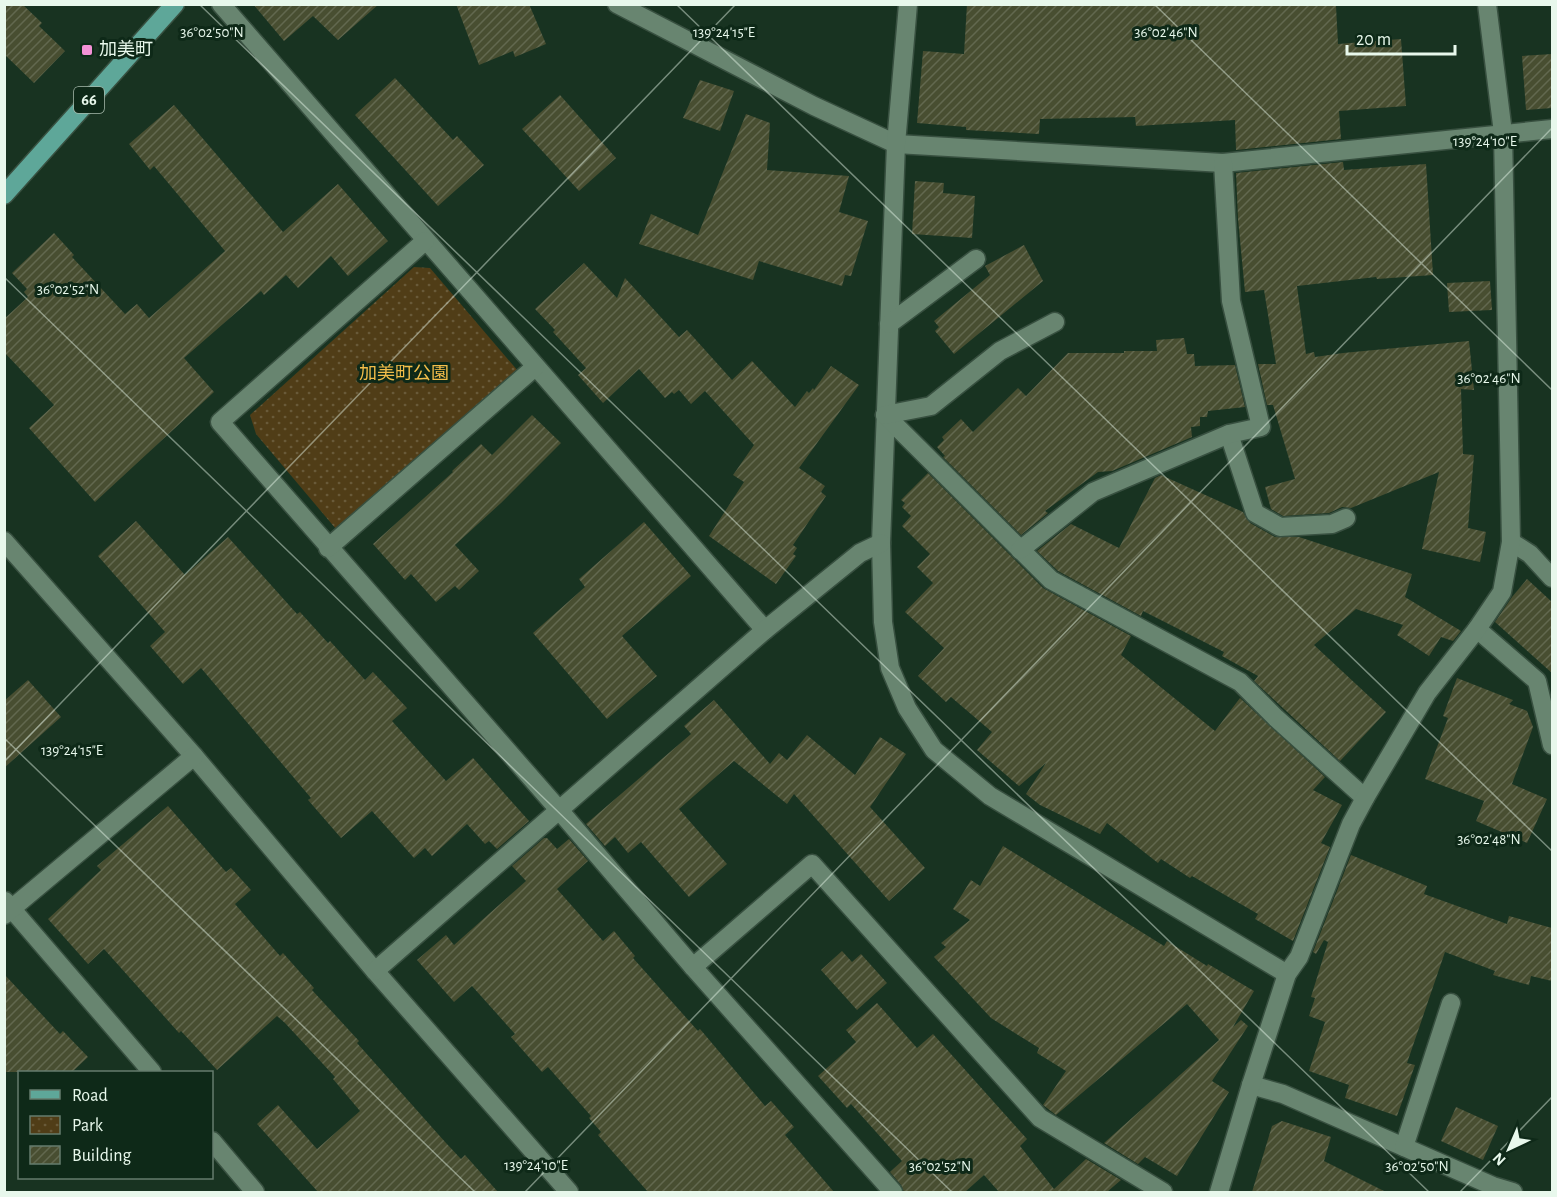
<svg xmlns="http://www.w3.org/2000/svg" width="1557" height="1197" font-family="'Alegreya Sans','Noto Sans JP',sans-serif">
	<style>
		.park { fill: url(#park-dots) }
		.building { fill: url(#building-hatch) }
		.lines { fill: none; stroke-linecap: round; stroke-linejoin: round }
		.minor-casing { stroke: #385040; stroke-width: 21 }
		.major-casing { stroke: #385040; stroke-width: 21 }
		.minor { stroke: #688570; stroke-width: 18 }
		.major { stroke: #5ea799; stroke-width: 18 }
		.ticks { fill: none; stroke: #e8f8ec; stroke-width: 1.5; stroke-opacity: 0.45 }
		.poi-dot { fill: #f391d6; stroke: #0e2918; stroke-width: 2 }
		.labels { text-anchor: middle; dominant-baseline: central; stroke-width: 6; stroke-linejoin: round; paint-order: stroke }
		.shield { fill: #0e2918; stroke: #a7baac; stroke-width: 1.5 }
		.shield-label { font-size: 16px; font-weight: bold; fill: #e8f8ec }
		.poi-label { font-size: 18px; fill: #e8f8ec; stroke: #0e2918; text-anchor: start }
		.park-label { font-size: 18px; fill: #f2bd4a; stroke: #0e2918 }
		.ticks-label { font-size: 15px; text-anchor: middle; fill: #e8f8ec; stroke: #0e2918; stroke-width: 6; stroke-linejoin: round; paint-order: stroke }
	</style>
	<defs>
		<pattern id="park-dots" width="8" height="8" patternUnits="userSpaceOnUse" patternTransform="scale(1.5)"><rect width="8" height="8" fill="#503d17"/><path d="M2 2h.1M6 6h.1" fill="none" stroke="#695a39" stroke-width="1.8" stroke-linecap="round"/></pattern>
		<pattern id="building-hatch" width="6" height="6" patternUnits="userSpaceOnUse" patternTransform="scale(1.5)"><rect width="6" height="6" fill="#484e31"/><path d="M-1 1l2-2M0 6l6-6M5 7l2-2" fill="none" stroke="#62684f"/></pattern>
	</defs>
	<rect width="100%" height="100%" fill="#183321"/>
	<polygon class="park" points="414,267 430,268 518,371 336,529 256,434 250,415"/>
	<g class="building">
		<polygon points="4,4 22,4 42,23 39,26 65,51 34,83 4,54"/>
		<polygon points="253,4 379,4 338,40 313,16 284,41"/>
		<polygon points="456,4 529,4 546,44 515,57 513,51 479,65"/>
		<polygon points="967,4 1336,6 1338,44 1401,39 1406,106 1339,111 1341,139 1236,150 1235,120 1136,126 1135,117 1040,119 1039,134 966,130 966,127 917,123 923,51 964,54"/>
		<polygon points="1552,54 1552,108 1526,110 1522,56"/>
		<polygon points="395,78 453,140 457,136 484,165 438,206 355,115"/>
		<polygon points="700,80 734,91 720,131 683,118"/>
		<polygon points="560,95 616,158 579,191 522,129"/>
		<polygon points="174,105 283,232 338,184 388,241 348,276 331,256 298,288 286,275 264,295 261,291 184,358 214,392 95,502 29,428 54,405 4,352 4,319 28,297 24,292 27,289 12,273 54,233 74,255 72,257 125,314 137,304 149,318 225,251 154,166 150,170 129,144"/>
		<polygon points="746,114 770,123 767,170 849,176 839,212 868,221 851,276 845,275 842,286 759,261 753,280 639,244 651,214 698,235"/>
		<polygon points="1343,162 1344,170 1426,164 1433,275 1377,279 1376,277 1297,286 1306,354 1314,352 1315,357 1343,353 1469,341 1474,390 1461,389 1463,454 1474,455 1468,528 1486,532 1480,562 1422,549 1439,472 1351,508 1342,507 1329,513 1283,516 1271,509 1265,487 1295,479 1273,405 1267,405 1258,364 1276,364 1264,290 1245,292 1238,219 1236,173"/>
		<polygon points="915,181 944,183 943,193 975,196 972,238 912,234"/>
		<polygon points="1024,245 1043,281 954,354 935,331 939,327 934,321 990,275 985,266"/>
		<polygon points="584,263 617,298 625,278 679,337 687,330 732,380 752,361 795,407 807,391 809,393 813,388 814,390 831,366 859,385 799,468 825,486 821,492 826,496 793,545 797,548 793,554 796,556 776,584 709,536 744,482 733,475 754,445 705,391 691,404 679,390 674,394 672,392 665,398 639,369 603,403 578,375 586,368 553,332 555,330 535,309"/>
		<polygon points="1490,281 1492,310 1449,312 1447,283"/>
		<polygon points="1184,338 1187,354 1194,354 1195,366 1235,365 1245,407 1208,411 1207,417 1200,417 1200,426 1191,427 1192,437 1112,471 1098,472 1045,511 1048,513 1021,535 943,457 945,456 937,447 944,440 942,437 961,419 973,432 1018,388 1026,396 1068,353 1124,353 1124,351 1157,351 1156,340"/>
		<polygon points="532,415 561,443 501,503 455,545 479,571 459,590 455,586 436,602 411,574 405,580 373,544 453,472 452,471 481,444 492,455"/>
		<polygon points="928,473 1043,588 1131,636 1121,655 1215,731 1240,698 1325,777 1313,790 1342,805 1321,843 1330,847 1293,941 1255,919 1258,914 1192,876 1190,878 1161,859 1158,863 1107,823 1100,834 1040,805 1026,794 1046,763 1019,786 977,750 992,732 951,697 946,702 918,676 944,648 905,612 933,583 917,567 930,554 902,526 911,516 902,507 905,503 901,500"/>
		<polygon points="1161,475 1243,512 1250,523 1275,537 1299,537 1412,574 1405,597 1461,631 1453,641 1441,637 1429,656 1397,635 1403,625 1356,609 1314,645 1386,712 1340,761 1254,681 1258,676 1222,656 1224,652 1143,611 1141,616 1058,571 1037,551 1071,524 1119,548 1155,478"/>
		<polygon points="136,521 185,575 228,537 297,614 300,612 328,643 330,641 365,680 373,672 407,708 392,721 446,781 473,758 529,821 497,849 489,841 485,844 467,824 432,856 425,848 414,858 372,811 341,838 308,800 311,798 201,668 183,684 150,646 165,632 98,556"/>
		<polygon points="644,522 691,576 622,636 657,676 607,719 533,633 585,587 579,579"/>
		<polygon points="1527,579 1552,602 1552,673 1495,622 1512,597"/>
		<polygon points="1457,678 1513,700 1509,704 1527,711 1533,727 1512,784 1547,799 1527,843 1476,821 1484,801 1425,779 1448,718 1443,716"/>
		<polygon points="28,680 61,717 4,768 4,701"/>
		<polygon points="714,700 770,764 779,753 787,760 807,735 855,775 880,737 906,754 870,807 925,868 889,901 794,794 787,804 734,761 679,809 727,864 689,897 641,842 628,853 615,837 605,846 586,824 691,734 684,726"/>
		<polygon points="168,806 226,872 231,868 251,890 235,904 280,956 283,953 314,988 312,990 359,1041 357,1043 446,1143 461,1159 465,1155 498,1192 318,1192 257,1124 278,1105 317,1149 360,1111 333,1079 335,1077 285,1023 277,1016 217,1070 181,1031 179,1033 104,949 88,964 48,919 101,870 97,866"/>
		<polygon points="544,838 547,838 557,849 569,839 588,861 557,889 603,941 614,931 635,956 633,958 698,1031 700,1029 765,1106 771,1101 794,1127 785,1135 834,1192 648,1192 598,1135 601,1132 589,1118 591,1116 548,1067 542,1072 511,1037 515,1034 472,986 454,1002 417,960 446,935 454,945 526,881 512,866"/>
		<polygon points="1003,846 1164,946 1167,941 1207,966 1208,964 1254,991 1233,1027 1241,1020 1248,1026 1212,1081 1229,1092 1177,1176 1145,1157 1138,1164 1104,1143 1219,1040 1187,1004 1056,1115 1043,1105 1066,1071 1037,1053 1039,1048 991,1018 934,957 946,947 941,943 970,920 953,909 971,880 980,886"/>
		<polygon points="1351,855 1427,886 1424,894 1507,924 1509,916 1552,928 1552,981 1531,976 1529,985 1493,975 1495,971 1445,952 1407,1063 1415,1065 1397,1116 1345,1098 1349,1085 1309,1071 1325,1022 1309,1016 1315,998 1311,997 1328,942 1324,940 1316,954 1313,952"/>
		<polygon points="842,951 852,962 861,954 887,983 857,1010 821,970"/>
		<polygon points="4,974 60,1034 63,1031 88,1057 72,1072 4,1072"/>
		<polygon points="877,1003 917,1048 933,1034 1027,1139 1020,1146 1054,1189 1086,1159 1121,1180 1107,1192 999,1192 984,1175 965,1192 904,1192 901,1185 890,1172 902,1161 851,1104 847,1108 818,1076 856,1042 846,1030"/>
		<polygon points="1456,1107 1498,1126 1483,1160 1441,1141"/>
		<polygon points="1282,1121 1331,1137 1324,1161 1386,1192 1252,1192 1272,1126"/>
	</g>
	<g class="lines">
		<defs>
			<g id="minor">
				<polyline points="221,4 765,630"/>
				<polyline points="617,4 814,106 896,144 1223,163 1552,129"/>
				<polyline points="908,4 896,144 881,543 883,622 890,668 907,708 934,750 990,796 1287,974"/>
				<polyline points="425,241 220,422 560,811 693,967 893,1192"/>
				<polyline points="889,324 976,259"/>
				<polyline points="885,415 1051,580 1240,682 1276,718 1365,798"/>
				<polyline points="885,415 931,406 1000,351 1055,322"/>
				<polyline points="1229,434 1255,513 1280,527 1332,524 1346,518"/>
				<polyline points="4,541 194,756 375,971 569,1192"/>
				<polyline points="1511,542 1530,554 1552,578"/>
				<polyline points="328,548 535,367"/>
				<polyline points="1020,550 1093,492 1229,434 1261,427 1231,301 1223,163"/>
				<polyline points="1477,629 1537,681 1552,745"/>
				<polyline points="5,901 152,1072"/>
				<polyline points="4,915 194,756"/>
				<polyline points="693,967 812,864 1040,1118 1163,1192"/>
				<polyline points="375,971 765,630 860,553 881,543"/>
				<polyline points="1251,1085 1283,1094 1493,1186 1513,1192"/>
				<polyline points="212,1141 255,1192"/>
				<polyline points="1404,1147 1451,1003"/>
				<polyline points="1219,1192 1251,1085 1287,974 1299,957 1351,824 1365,798 1427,693 1477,629 1502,592 1511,542 1503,133 1487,4"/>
			</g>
			<polyline id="major" points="4,195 175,4"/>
		</defs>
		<use href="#minor" class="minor-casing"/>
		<use href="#major" class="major-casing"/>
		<use href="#minor" class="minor"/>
		<use href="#major" class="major"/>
	</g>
	<path class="ticks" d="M199,4L1429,1192M676,4L1552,851M1154,4L1552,390M4,277L952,1192M4,738L475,1192M4,762L736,4M525,1192L1552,128M1460,1192L1552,1097"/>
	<rect class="poi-dot" x="81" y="44" width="12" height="12" rx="3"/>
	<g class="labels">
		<rect class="shield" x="74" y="87" width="30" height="26" rx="4.5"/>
		<g class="shield-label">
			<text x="89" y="100">66</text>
		</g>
		<g class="poi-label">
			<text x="99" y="50">加美町</text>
		</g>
		<g class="park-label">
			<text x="404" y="374">加美町公園</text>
		</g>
	</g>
	<g class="ticks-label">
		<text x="212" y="37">36°02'50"N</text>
		<text x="1166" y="37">36°02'46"N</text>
		<text x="724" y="37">139°24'15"E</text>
		<text x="1485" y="146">139°24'10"E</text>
		<text x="68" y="294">36°02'52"N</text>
		<text x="1489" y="383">36°02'46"N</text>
		<text x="72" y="755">139°24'15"E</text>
		<text x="1489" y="844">36°02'48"N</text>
		<text x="536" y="1170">139°24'10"E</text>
		<text x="940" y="1171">36°02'52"N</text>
		<text x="1417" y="1171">36°02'50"N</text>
	</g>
	<rect width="1557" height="1197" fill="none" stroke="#e8f8ec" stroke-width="12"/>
	<rect x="18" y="1071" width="195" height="108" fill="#0e2918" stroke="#657c6d" stroke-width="1.5"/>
	<rect x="30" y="1090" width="30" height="9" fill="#5ea799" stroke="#657c6d" stroke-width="1.5"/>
	<text x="72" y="1101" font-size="18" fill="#e8f8ec">Road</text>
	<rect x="30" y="1116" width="30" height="18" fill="url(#park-dots)" stroke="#657c6d" stroke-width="1.5"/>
	<text x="72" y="1131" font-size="18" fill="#e8f8ec">Park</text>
	<rect x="30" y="1146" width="30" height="18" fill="url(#building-hatch)" stroke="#657c6d" stroke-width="1.5"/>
	<text x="72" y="1161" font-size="18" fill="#e8f8ec">Building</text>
	<g transform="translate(1509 1149) rotate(224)" stroke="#0e2918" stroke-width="4.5" paint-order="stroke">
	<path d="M0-4.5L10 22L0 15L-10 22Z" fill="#e8f8ec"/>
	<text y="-9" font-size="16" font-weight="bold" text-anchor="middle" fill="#e8f8ec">N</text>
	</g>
	<path d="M1347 45v9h108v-9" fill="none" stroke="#e8f8ec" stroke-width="3"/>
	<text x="1356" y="45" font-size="18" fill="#e8f8ec" stroke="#0e2918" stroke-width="4.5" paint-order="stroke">20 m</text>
</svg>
